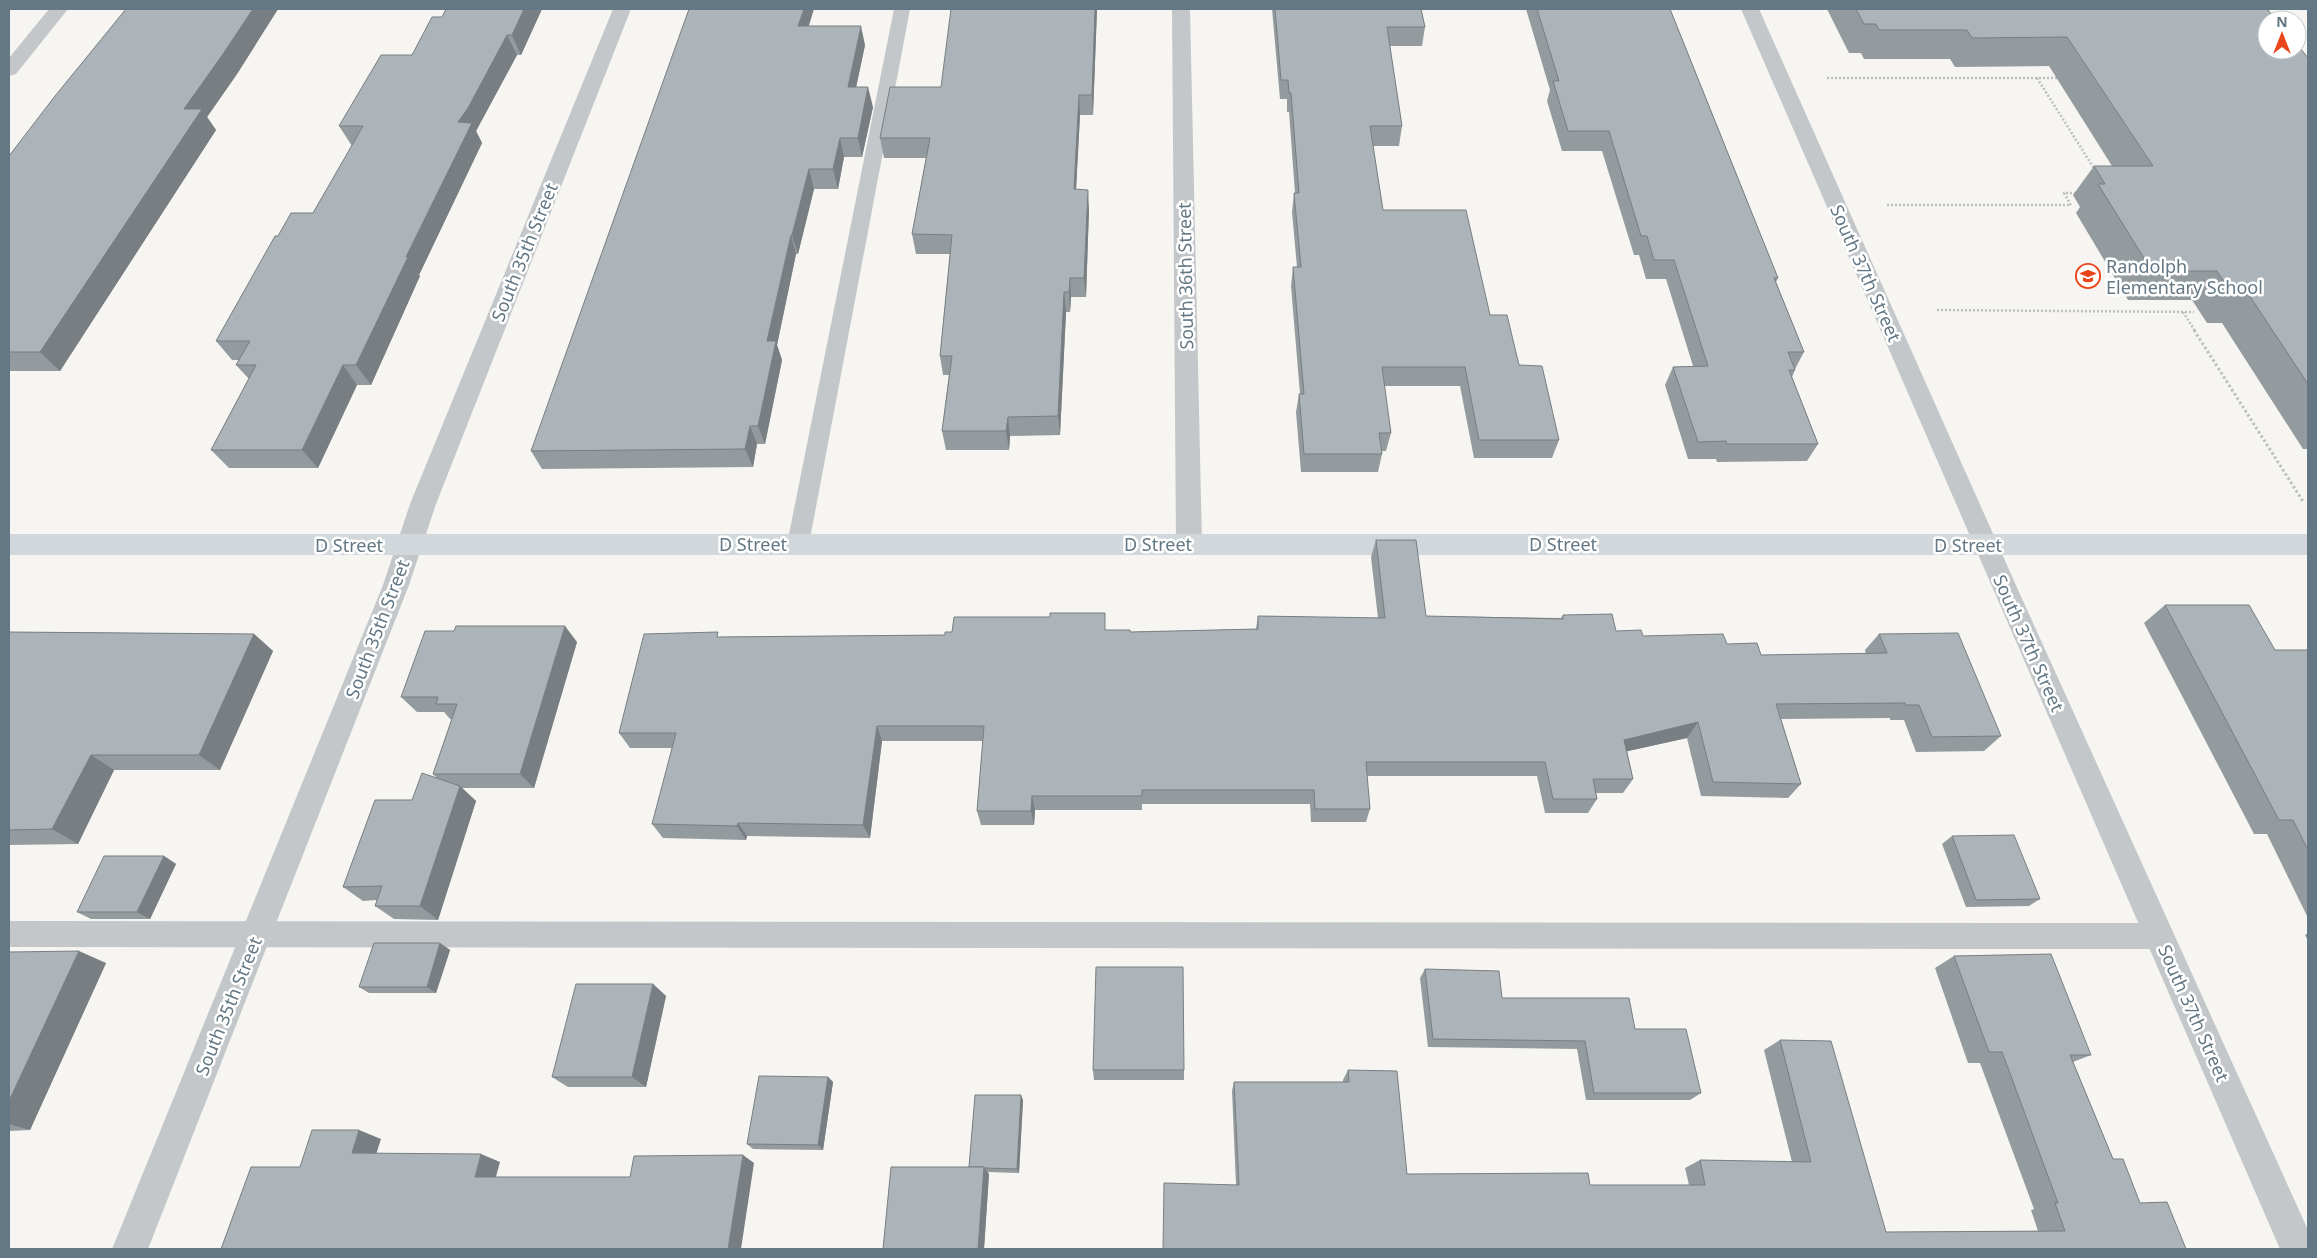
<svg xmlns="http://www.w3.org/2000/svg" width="2317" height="1258" font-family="'Noto Sans',sans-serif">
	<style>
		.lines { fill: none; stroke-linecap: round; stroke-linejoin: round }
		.path-far1 { stroke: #bcbfc1; stroke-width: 2.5; stroke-dasharray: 2 2; stroke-linecap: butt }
		.path { stroke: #bcbfc1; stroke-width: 3; stroke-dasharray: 2.5 2.5; stroke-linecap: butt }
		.lane { fill: #c3c7ca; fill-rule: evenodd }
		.street { fill: #c3c7ca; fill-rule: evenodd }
		.secondary { fill: #d1d7da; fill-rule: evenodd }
		.wall { fill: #949b9f }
		.shaded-wall { fill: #787e82 }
		.building { fill: #acb4b9; stroke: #787e82 }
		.labels { text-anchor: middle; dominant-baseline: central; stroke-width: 5; stroke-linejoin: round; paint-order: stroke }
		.street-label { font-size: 18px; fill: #637784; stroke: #fff }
		.poi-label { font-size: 18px; fill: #637784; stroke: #fff; text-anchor: start }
	</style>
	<rect width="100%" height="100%" fill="#f6f5f1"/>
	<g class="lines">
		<g class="path-far1">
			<polyline points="1827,78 2059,78"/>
			<polyline points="2037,78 2095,170"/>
			<polyline points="1887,205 2071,205 2064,193 2076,193"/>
			<polyline points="1937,310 2194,312"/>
			<polyline points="2183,312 2195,331"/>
		</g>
		<polyline class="path" points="2194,330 2304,503"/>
		<g class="lane">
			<polygon points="894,9 910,9 809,544 806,550 798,553 790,550 787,544"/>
			<polygon points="9,921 2160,923 2170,927 2174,936 2170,945 2160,949 9,947"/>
		</g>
		<g class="street">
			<polygon points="49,9 68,9 16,74 9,76 9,58"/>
			<polygon points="613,9 631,9 436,504 409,585 148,1249 112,1249 383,585 410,504"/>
			<polygon points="1172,9 1190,9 1202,544 1198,551 1189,555 1180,551 1176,544"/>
			<polygon points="1741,9 1759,9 2019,592 2308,1230 2308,1249 2280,1249"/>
		</g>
		<rect class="secondary" x="9" y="534" width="2299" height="21"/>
	</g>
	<g class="wall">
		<polygon points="126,9 278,9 237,74 207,117 216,130 60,371 9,371 9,156"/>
		<polygon points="542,9 521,55 517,55 476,131 482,143 419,275 420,276 371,385 357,385 318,468 229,468 211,450 249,379 236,365 239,360 232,360 216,341 278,236 313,213 352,146 339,126 412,55 442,17"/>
		<polygon points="1097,9 1093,115 1080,115 1076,189 1089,209 1086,297 1071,297 1070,312 1066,312 1060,435 1010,436 1009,450 946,450 942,431 949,375 943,375 940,356 950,254 916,254 912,234 926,158 884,158 880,138 941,87"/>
		<polygon points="1272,9 1421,9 1425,27 1422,46 1390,46 1402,126 1399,146 1373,146 1383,210 1490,315 1559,440 1552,458 1474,458 1460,386 1384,386 1391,433 1386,451 1381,451 1382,454 1378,472 1301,472 1296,412 1299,394 1300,394 1291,286 1293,267 1297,267 1292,212 1294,193 1295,193 1289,112 1287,112 1287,99 1280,99"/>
		<polygon points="1526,9 1670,9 1778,278 1776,282 1804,352 1795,369 1795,370 1792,377 1818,444 1807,461 1717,462 1716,459 1688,459 1665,385 1673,367 1693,366 1666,279 1646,279 1639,255 1634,255 1602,151 1562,151 1547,101 1550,90"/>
		<polygon points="1827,9 2267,9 2308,58 2308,449 2303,449 2222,323 2207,323 2192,300 2128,300 2076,213 2080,207 2073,195 2094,166 2112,166 2049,66 1955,67 1950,59 1864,59 1861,53 1849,53"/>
		<polygon points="865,45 856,87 873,107 862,157 844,157 838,189 814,189 798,254 796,254 777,345 782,360 765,444 757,444 753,467 542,469 531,451"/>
		<polygon points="1376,540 1426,616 1561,618 1563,615 1616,631 1643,636 1727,644 1761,655 1866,654 1865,650 1879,634 2001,736 1984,751 1916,752 1904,720 1890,720 1890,718 1781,719 1801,784 1788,798 1701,796 1687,738 1627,751 1633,779 1623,793 1596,793 1597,799 1588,813 1545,813 1537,776 1367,776 1370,809 1366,822 1311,822 1310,804 1142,804 1142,810 1035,810 1034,825 981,825 977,811 983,741 882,741 870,838 747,836 746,840 663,838 652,824 673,748 630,748 619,733 720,637 945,635 1106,630 1130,632 1256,629 1258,616 1378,618 1371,557"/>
		<polygon points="2165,605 2275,650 2308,650 2308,918 2267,834 2254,834 2144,623"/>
		<polygon points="9,632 254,634 273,651 220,770 114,770 78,844 9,845"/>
		<polygon points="577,642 534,788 462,788 476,801 438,920 394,919 375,906 377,900 363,901 343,887 412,800 438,779 433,774 452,719 450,719 444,712 417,712 401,697"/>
		<polygon points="1952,836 2040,899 2029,906 1966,907 1942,844"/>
		<polygon points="164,856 176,864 150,919 91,919 77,912"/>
		<polygon points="2308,933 2308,941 2305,935"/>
		<polygon points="440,943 450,950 436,993 369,993 359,987"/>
		<polygon points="9,952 106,963 30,1130 9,1131"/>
		<polygon points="1954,956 2091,1055 2073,1062 2113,1159 2140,1203 2186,1249 1163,1249 1236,1185 1232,1091 1234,1082 1343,1082 1343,1080 1348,1070 1407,1174 1590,1185 1689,1185 1685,1168 1700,1160 1792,1162 1764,1050 1780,1040 1886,1232 2038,1231 2031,1210 2034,1209 1980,1063 1968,1063 1935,968"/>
		<polygon points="1425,969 1502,998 1635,1029 1701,1093 1690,1100 1586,1100 1577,1049 1428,1047 1420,978"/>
		<polygon points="653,984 666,996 646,1087 568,1087 552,1077"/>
		<polygon points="1093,1070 1184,1070 1184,1080 1094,1080"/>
		<polygon points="828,1077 833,1082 823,1150 753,1149 747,1144"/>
		<polygon points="1023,1100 1019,1173 987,1172 989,1174 984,1249 883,1249 969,1167"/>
	</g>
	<g class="shaded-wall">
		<polygon points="253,9 278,9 237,74 207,117 216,130 60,371 40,352 184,109"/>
		<polygon points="524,9 542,9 521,55 512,35"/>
		<polygon points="804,9 814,9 803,45 798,26"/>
		<polygon points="1095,9 1097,9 1093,115 1092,95"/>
		<polygon points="861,26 865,45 852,107 848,87"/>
		<polygon points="507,35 517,55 476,131 482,143 419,275 420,276 371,385 356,365 406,257 458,122"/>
		<polygon points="868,87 873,107 862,157 858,138"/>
		<polygon points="1079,95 1080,115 1075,209 1074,189"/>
		<polygon points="840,138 844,157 838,189 833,169"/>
		<polygon points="809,169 814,189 798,254 792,235"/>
		<polygon points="1088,190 1089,209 1086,297 1084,278"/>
		<polygon points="791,235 796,254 777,345 782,360 765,444 758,426 767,341"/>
		<polygon points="1070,278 1071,297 1070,312 1069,292"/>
		<polygon points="1064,292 1066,312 1060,435 1058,416"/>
		<polygon points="343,365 357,385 318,468 302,450"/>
		<polygon points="1008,417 1010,436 1009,450 1006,431"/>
		<polygon points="750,426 757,444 753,467 745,449"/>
		<polygon points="565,626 577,642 534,788 520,774"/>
		<polygon points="254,634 273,651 220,770 199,755"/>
		<polygon points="1698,722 1687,738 1615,754 1624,740"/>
		<polygon points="877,726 882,741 870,838 863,825"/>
		<polygon points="91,755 114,770 78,844 52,829"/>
		<polygon points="460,786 476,801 438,920 420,906"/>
		<polygon points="1032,796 1035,810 1034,825 1031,811"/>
		<polygon points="738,823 747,836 746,840 737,826"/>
		<polygon points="164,856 176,864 150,919 137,912"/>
		<polygon points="440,943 450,950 436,993 427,987"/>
		<polygon points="79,951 106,963 30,1130 9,1124 9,1101"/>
		<polygon points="653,984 666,996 646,1087 632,1077"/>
		<polygon points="828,1077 833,1082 823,1150 818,1145"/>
		<polygon points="1021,1095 1023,1100 1019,1173 1017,1169"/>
		<polygon points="359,1130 381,1139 374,1161 352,1153"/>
		<polygon points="481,1154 500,1162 494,1184 475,1177"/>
		<polygon points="743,1155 754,1163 741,1249 728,1249"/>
		<polygon points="984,1167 989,1174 984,1249 978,1249"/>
	</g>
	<g class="building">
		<polygon points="126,9 253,9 223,54 184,109 202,109 40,352 9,352 9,156 55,96"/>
		<polygon points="446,9 524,9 512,35 507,35 468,108 458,122 472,123 406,257 408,257 356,365 343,365 302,450 211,450 256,365 236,365 250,341 216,341 275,236 278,236 291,213 313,213 363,126 339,126 381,55 412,55 432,17 442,17"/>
		<polygon points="689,9 804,9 798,26 861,26 848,87 868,87 858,138 840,138 833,169 809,169 792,235 791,235 767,341 776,341 758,426 750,426 745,449 531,451"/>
		<polygon points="951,9 1095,9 1092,95 1079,95 1074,189 1088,190 1084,278 1070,278 1069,292 1064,292 1058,416 1008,417 1006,431 942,431 952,356 940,356 952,235 912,234 930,138 880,138 890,87 941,87"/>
		<polygon points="1275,9 1421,9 1425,27 1387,27 1402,126 1370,126 1383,210 1466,210 1490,315 1507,315 1519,365 1542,366 1559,440 1479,440 1465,367 1382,367 1391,433 1379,433 1382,454 1304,454 1299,394 1304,394 1293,267 1301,267 1294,193 1299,193 1291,93 1289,93 1288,80 1281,80"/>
		<polygon points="1537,9 1670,9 1778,278 1774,278 1804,352 1788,352 1795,370 1789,370 1818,444 1727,444 1726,441 1698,442 1673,367 1708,366 1674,260 1654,260 1647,236 1641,236 1609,131 1568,131 1553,81 1559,81"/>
		<polygon points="1856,9 2267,9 2277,20 2267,20 2267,50 2297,50 2297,44 2308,58 2308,384 2249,295 2233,295 2217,271 2152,271 2098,184 2105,184 2094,166 2153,166 2067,37 1972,38 1967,30 1879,30 1876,24 1864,24"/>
		<polygon points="1376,540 1416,540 1426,616 1563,619 1563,615 1612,614 1616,631 1641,630 1643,636 1723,634 1727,644 1757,643 1761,655 1887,653 1879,634 1958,633 2001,736 1932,737 1919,705 1905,705 1905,703 1776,704 1801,784 1713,782 1698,722 1624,740 1633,779 1593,779 1597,799 1553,799 1545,762 1366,762 1370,809 1315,809 1314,790 1142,790 1142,796 1032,796 1031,811 977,811 984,726 877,726 863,825 738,823 737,826 652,824 676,733 619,733 644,634 718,632 717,637 945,635 945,632 952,632 954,617 1050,617 1050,613 1105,613 1105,630 1130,630 1130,632 1258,629 1258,616 1385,618"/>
		<polygon points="2165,605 2249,605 2275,650 2308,650 2308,850 2293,820 2279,820"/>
		<polygon points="456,626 565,626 520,774 433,774 457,704 436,704 438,697 401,697 425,631 454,631"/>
		<polygon points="9,632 254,634 199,755 91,755 52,829 9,830"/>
		<polygon points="422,773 460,786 420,906 375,906 382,886 343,887 375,800 412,800"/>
		<polygon points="2014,835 2040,899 1976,900 1952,836"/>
		<polygon points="104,856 164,856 137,912 77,912"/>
		<polygon points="374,943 440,943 427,987 359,987"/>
		<polygon points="79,951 9,1101 9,952"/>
		<polygon points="2051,954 2091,1055 2070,1055 2113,1159 2123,1159 2140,1203 2167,1202 2186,1249 1163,1249 1164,1183 1239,1185 1234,1082 1349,1082 1348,1070 1397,1071 1407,1174 1588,1173 1590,1185 1705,1185 1700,1160 1811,1162 1780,1040 1831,1041 1886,1232 2065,1231 2055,1203 2058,1203 2002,1052 1989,1052 1954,956"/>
		<polygon points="1096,967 1183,967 1184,1070 1093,1070"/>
		<polygon points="1425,969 1499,971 1502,998 1629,998 1635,1029 1686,1029 1701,1093 1594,1093 1585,1041 1433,1039"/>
		<polygon points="576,984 653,984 632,1077 552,1077"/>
		<polygon points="759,1076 828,1077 818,1145 747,1144"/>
		<polygon points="975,1095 1021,1095 1017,1169 985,1168 984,1167 969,1167"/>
		<polygon points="312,1130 359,1130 352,1153 481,1154 475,1177 630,1177 634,1156 743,1155 728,1249 221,1249 251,1167 300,1167"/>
		<polygon points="891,1167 984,1167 978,1249 883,1249"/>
	</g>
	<defs>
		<symbol id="school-ring" viewBox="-11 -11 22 22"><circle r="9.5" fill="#fff" stroke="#eb451c" stroke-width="1.5"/><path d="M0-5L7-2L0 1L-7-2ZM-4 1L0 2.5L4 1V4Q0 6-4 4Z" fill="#eb451c"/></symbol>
	</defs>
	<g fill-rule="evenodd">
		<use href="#school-ring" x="2074" y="262" width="28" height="28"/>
	</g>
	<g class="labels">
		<g class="street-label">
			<text transform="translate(524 252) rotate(-68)">South 35th Street</text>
			<text transform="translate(1866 273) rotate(66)">South 37th Street</text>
			<text transform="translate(1185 276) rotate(-91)">South 36th Street</text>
			<text x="753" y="544">D Street</text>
			<text x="1158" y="544">D Street</text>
			<text x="1563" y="544">D Street</text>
			<text x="349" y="545">D Street</text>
			<text x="1968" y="545">D Street</text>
			<text transform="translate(377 629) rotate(-69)">South 35th Street</text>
			<text transform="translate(2029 643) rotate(66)">South 37th Street</text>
			<text transform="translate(228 1006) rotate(-68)">South 35th Street</text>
			<text transform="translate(2194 1013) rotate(66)">South 37th Street</text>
		</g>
		<g class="poi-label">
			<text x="2106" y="266">Randolph<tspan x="2106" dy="21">Elementary School</tspan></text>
		</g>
	</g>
	<rect width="2317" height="1258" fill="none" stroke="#637784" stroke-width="20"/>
	<g transform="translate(2282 35)"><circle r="24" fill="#ffffff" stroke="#c1c9ce"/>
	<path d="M0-4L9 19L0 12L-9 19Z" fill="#eb451c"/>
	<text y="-8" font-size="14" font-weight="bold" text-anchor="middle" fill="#637784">N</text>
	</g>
</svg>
